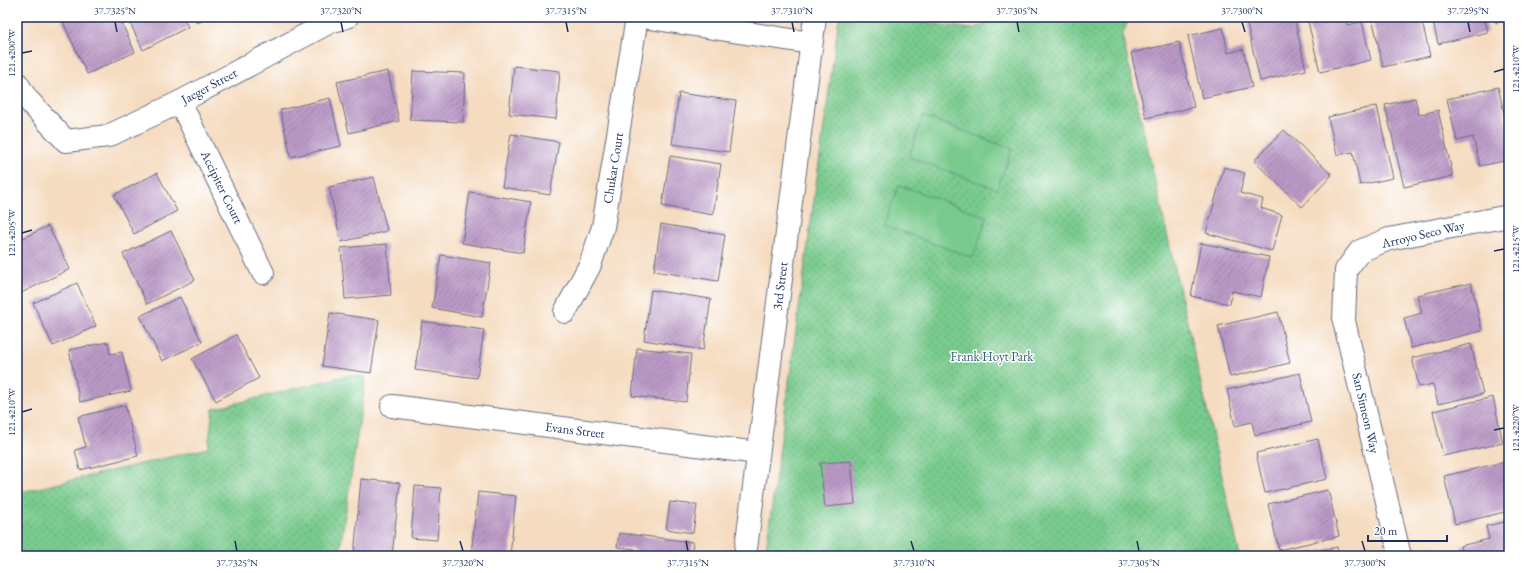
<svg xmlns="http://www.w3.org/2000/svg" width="1526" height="573" font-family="'EB Garamond',serif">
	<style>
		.green { fill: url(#green-dots); stroke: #4a7d76 }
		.pitch { fill: #79cb8d; stroke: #4a7d76 }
		.building { fill: url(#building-hatch) }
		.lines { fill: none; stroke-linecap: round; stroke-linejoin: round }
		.minor-casing { stroke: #676b80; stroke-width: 24 }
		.minor { stroke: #fff; stroke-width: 22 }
		.ticks { fill: none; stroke: #1b2f5e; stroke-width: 1.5 }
		.labels { text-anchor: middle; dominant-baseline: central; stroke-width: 3; stroke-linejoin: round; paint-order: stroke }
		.street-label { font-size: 13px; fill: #1b2f5e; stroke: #fff }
		.park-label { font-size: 13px; fill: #375e6c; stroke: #fff }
		.neatline { fill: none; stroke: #1b2f5e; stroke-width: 1.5 }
		.ticks-label { font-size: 10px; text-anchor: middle; fill: #1b2f5e }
	</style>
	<defs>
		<pattern id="green-dots" width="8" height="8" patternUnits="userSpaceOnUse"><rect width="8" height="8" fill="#79cb8d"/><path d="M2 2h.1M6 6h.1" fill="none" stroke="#62a576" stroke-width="1.8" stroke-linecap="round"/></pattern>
		<pattern id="building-hatch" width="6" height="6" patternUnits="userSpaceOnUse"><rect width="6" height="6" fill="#bb99c6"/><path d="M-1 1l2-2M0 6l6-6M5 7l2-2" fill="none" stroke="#977da4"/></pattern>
	</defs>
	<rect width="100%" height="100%" fill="#fff"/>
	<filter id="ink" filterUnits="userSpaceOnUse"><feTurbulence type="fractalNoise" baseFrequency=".025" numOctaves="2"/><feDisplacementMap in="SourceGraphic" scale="8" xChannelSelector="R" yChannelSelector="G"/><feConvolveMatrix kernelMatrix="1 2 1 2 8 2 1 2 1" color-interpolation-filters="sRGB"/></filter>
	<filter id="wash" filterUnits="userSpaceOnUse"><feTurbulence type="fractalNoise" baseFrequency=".012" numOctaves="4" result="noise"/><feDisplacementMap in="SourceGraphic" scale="16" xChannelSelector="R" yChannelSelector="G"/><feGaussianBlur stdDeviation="0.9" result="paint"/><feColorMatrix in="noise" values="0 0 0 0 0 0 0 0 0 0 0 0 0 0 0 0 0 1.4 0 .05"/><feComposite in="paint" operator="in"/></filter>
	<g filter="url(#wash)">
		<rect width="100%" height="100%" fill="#f5dbbf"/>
		<g class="green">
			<polygon points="839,17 886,17 972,29 1005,17 1130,17 1122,35 1240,556 765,556"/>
			<polygon points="349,375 366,377 339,556 17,556 17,493 208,448 213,409"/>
		</g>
		<g class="pitch">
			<polygon points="923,116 1012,149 997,189 909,157"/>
			<polygon points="899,185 987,217 973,258 884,225"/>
		</g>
		<g id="blocks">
			<g class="building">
				<polygon points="68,17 119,17 135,52 87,74 62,20"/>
				<polygon points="127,17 183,17 188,27 143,50"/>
				<polygon points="194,17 210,17 197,23"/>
				<polygon points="1278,17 1294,17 1306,70 1260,81 1247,24"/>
				<polygon points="1307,17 1346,17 1347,25 1362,22 1371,60 1320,72"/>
				<polygon points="1372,17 1421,17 1430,56 1383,67"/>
				<polygon points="1432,17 1484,17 1488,32 1438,44"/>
				<polygon points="1495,17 1509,17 1509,20 1496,23"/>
				<polygon points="1223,28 1228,53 1243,49 1252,87 1202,98 1188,36"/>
				<polygon points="1179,42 1194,107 1146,118 1131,53"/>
				<polygon points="514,66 560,71 556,119 509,114"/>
				<polygon points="388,71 399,121 349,133 337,82"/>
				<polygon points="413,71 465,73 463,122 410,120"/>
				<polygon points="1509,83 1509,99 1508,99 1505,84"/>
				<polygon points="1498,87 1509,135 1509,160 1480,166 1473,137 1457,141 1447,99"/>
				<polygon points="679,93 736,101 729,152 672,144"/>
				<polygon points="330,98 341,146 291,157 280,110"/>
				<polygon points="1415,98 1419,115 1438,110 1453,176 1404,187 1385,105"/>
				<polygon points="1377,106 1393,178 1360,185 1353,152 1337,155 1328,117"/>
				<polygon points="1284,130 1332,175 1302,207 1254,161"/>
				<polygon points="511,134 559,142 550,195 502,187"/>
				<polygon points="670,156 721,164 713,215 662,206"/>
				<polygon points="1224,167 1245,173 1240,193 1263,199 1261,208 1282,215 1272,251 1206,233"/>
				<polygon points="157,173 177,211 134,234 114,195"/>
				<polygon points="374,177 387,231 341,242 329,187"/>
				<polygon points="470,192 531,202 523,253 462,243"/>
				<polygon points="17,198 21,203 17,207"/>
				<polygon points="661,224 725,235 718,281 654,271"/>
				<polygon points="48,226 70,269 17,295 17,241"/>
				<polygon points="171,231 195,280 147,304 123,254"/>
				<polygon points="1201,243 1269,257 1261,297 1232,291 1230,304 1191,296"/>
				<polygon points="387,244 391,295 345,299 341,248"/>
				<polygon points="441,255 491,263 482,317 432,308"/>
				<polygon points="77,283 96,326 53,346 33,303"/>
				<polygon points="1471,283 1482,331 1411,348 1404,318 1422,313 1417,295"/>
				<polygon points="651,290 711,299 703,350 644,340"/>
				<polygon points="180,297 202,342 162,361 140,316"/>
				<polygon points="1278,312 1290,363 1230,377 1218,326"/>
				<polygon points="330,313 379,320 371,373 322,366"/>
				<polygon points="422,321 484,330 477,378 415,370"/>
				<polygon points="236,335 259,378 216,401 192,359"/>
				<polygon points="108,342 110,354 122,352 131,391 80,402 69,350"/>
				<polygon points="1471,344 1483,394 1438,404 1433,384 1419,387 1412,358"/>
				<polygon points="637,348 691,354 686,402 632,396"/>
				<polygon points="1300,373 1311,422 1255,435 1252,422 1235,426 1227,390"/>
				<polygon points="1493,397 1503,443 1443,456 1433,411"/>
				<polygon points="125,405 138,456 80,470 75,450 86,447 78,417"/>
				<polygon points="1318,439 1327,479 1265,493 1256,453"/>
				<polygon points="851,461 855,504 825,507 820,463"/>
				<polygon points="1509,461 1509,499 1507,499 1509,511 1455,524 1444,476"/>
				<polygon points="361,479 400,483 392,556 354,556"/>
				<polygon points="415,486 441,488 437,540 411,538"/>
				<polygon points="1328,490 1339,536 1279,550 1268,504"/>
				<polygon points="478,492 516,496 510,556 482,556 482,555 471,554"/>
				<polygon points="670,502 697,505 693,533 666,529"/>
				<polygon points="1509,521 1509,556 1462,556 1460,546 1489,539 1486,526"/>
				<polygon points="619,533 693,542 691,556 634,556 635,549 617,547"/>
				<polygon points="1337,547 1339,556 1301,556 1301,555"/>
			</g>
		</g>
	</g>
	<g filter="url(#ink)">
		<use href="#blocks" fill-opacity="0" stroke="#676b80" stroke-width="1"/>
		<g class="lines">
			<defs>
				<g id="minor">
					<polyline points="643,17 811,43"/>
					<polyline points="17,83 27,99 66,141 108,136 180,102 330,22 347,17"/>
					<polyline points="180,102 263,273"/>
					<polyline points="565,312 590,265 603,227 637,17"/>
					<polyline points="392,406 758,453"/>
					<polyline points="745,556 815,17"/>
					<polyline points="1400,556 1344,321 1346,270 1360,251 1389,239 1509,216"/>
				</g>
			</defs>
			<use href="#minor" class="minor-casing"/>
			<use href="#minor" class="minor"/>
		</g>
	</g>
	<path class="ticks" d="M115,22L117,32M341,22L343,32M566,22L568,32M792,22L794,32M1017,22L1019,32M1242,22L1245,32M1468,22L1470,32M22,53L32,51M1494,72L1504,69M22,233L32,230M1494,251L1504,249M22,412L32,409M1494,430L1504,428M235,541L237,551M460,541L463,551M686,541L688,551M911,541L914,551M1137,541L1139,551M1362,541L1365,551"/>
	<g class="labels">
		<g class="street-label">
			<text transform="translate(209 86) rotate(-28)">Jaeger Street</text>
			<text transform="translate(613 168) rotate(-81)">Chukar Court</text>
			<text transform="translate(222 187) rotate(64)">Accipiter Court</text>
			<text transform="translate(1423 234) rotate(-13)">Arroyo Seco Way</text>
			<text transform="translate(780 286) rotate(-83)">3rd Street</text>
			<text transform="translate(1366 413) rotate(77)">San Simeon Way</text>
			<text transform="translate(575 430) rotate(7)">Evans Street</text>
		</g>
		<g class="park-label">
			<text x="992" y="356">Frank Hoyt Park</text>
		</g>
	</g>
	<rect width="1526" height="573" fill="none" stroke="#fff" stroke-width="44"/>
	<path d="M1368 535v6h79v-6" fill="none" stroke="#1b2f5e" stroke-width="2"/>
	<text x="1374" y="535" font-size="12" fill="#1b2f5e" stroke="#ffffff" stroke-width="3" paint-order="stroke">20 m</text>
	<rect x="22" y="22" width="1482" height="529" class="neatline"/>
	<g class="ticks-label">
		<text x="115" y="14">37.7325°N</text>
		<text x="341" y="14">37.7320°N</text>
		<text x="566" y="14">37.7315°N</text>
		<text x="792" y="14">37.7310°N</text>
		<text x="1017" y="14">37.7305°N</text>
		<text x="1242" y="14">37.7300°N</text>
		<text x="1468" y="14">37.7295°N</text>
		<text transform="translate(11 53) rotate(-90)" y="4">121.4200°W</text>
		<text transform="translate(1515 69) rotate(-90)" y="4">121.4210°W</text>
		<text transform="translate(11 233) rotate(-90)" y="4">121.4205°W</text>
		<text transform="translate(1515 249) rotate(-90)" y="4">121.4215°W</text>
		<text transform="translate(11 412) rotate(-90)" y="4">121.4210°W</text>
		<text transform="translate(1515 428) rotate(-90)" y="4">121.4220°W</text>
		<text x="237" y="566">37.7325°N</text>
		<text x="463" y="566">37.7320°N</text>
		<text x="688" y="566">37.7315°N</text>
		<text x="914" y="566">37.7310°N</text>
		<text x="1139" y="566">37.7305°N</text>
		<text x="1365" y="566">37.7300°N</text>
	</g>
</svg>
